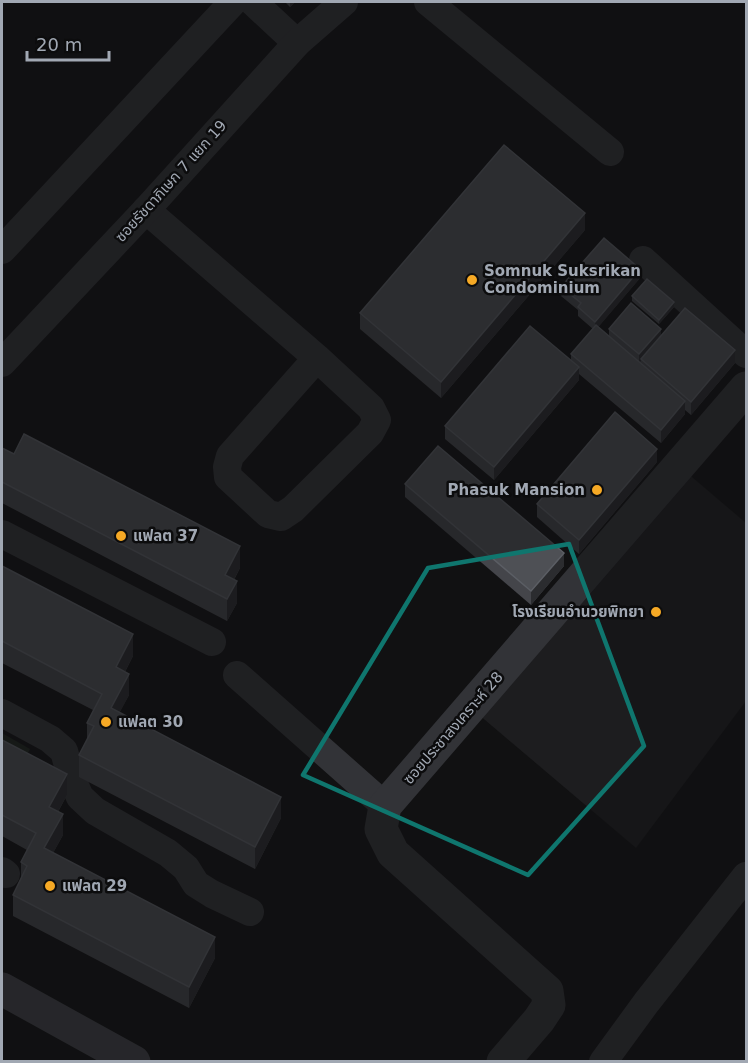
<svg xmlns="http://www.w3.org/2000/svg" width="748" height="1063" font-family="'DejaVu Sans','Noto Sans Thai',sans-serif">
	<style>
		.built { fill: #1d1d1f }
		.green { fill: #1d251e }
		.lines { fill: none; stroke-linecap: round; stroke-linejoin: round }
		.minor { stroke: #323337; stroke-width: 28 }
		.tertiary { stroke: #323337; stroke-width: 33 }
		.secondary { stroke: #404247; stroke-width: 33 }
		.wall { fill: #44454a }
		.shaded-wall { fill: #2b2c2f }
		.building { fill: #4e5055; stroke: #5b5e64; stroke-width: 1.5 }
		.marked { fill: none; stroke: #0f766e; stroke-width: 4.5; stroke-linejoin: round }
		.poi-dot { fill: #f6a925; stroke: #0c0c0d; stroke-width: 2 }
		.labels { text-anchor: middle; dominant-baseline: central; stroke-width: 5; stroke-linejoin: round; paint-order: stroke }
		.street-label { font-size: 15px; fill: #a1a8b3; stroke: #0c0c0d }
		.poi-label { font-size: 15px; font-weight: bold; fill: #a1a8b3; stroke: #0c0c0d; text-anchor: start }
	</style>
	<rect width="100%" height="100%" fill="#111112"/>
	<polygon class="built" points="685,471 746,523 746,701 636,848 478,714"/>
	<polygon class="green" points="2,733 30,749 19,770 2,761"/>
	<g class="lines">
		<g class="minor">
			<polyline points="253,2 297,43"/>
			<polyline points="428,2 610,152"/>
			<polyline points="146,210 317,358 371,408 377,420 370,433 293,509 281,517 268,514 228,477 227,467 230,456 317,358"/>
			<polyline points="2,250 233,2"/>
			<polyline points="643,260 746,354"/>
			<polyline points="2,363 146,210 297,43 344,2"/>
			<polyline points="2,534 212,642"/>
			<polyline points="237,675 385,806"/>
			<polyline points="2,713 50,739 64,751 71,777 80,797 95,811 168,853 186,868 196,884 212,894 250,912"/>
			<polyline points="2,871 6,874"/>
			<polyline points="603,1062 646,1003 746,876"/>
		</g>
		<polyline class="tertiary" points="503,1062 539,1020 549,1005 547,991 393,853 381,829 385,806 746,388"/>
		<polyline class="secondary" points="2,989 134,1062"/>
	</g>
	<g class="wall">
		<polygon points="285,2 295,2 290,7"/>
		<polygon points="585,230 441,398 360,329 360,313"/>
		<polygon points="640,278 598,327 609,336 609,329 661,336 735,363 691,415 685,410 685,414 661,443 579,374 579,380 494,480 445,439 445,426 571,360 571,354 593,329 578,316 578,310 561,296 561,287"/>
		<polygon points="632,296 674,307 659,324 632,301"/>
		<polygon points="2,449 240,568 234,580 237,603 227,621 2,503"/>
		<polygon points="657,462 579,554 537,517 537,504"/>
		<polygon points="405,484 564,566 531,605 405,497"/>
		<polygon points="2,566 133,656 125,672 129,695 119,713 281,818 255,869 79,777 79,755 87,740 87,723 93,710 2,663"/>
		<polygon points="2,740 67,795 58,812 63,835 53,853 215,958 189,1008 13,916 13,895 21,879 21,862 27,850 2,836"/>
	</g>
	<g class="shaded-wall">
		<polygon points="290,2 295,2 290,7"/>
		<polygon points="585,213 585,230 441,398 441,382"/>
		<polygon points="640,269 640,278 595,331 595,322"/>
		<polygon points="674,302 674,307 659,324 659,320"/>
		<polygon points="661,329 661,338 641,359 641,361 639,363 639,354"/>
		<polygon points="735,350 735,363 691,415 691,402"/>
		<polygon points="579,367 579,380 494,480 494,467"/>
		<polygon points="685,401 685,414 661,443 661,430"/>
		<polygon points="657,449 657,462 579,554 579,540"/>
		<polygon points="240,546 240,568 225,596 225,575"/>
		<polygon points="564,553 564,566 531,605 531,591"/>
		<polygon points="237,581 237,603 227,621 227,599"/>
		<polygon points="133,634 133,656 116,689 116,667"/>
		<polygon points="129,674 129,695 111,729 111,708"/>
		<polygon points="67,774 67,795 49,828 49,807"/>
		<polygon points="281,797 281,818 255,869 255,847"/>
		<polygon points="63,814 63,835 44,869 44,848"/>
		<polygon points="215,937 215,958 189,1008 189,987"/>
	</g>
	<g class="building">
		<polygon points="504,145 585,213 441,382 360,313"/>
		<polygon points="604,238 640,269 595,322 578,307 581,303 561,287"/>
		<polygon points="647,279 674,302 659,320 632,296"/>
		<polygon points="631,303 661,329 639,354 609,329"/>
		<polygon points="685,308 735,350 691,402 641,359"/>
		<polygon points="596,325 685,401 661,430 571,354"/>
		<polygon points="530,326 579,367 494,467 445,426"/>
		<polygon points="615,412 657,449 579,540 537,504"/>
		<polygon points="24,434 240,546 225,575 237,581 227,599 2,482 2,448 14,454"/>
		<polygon points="438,446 564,553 531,591 405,484"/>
		<polygon points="2,566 133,634 116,667 129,674 111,708 281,797 255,847 79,755 94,726 87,723 102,694 2,641"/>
		<polygon points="2,740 67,774 49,807 63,814 44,848 215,937 189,987 13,895 27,866 21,862 36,833 2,815"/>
	</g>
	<path d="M0 0H748V1063H0ZM569,544L644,746L528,875L303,775L428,568Z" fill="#111112" fill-opacity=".55" fill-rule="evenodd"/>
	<path class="marked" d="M569,544L644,746L528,875L303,775L428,568Z"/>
	<g class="poi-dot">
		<circle cx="472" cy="280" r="6"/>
		<circle cx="597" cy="490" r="6"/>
		<circle cx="121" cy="536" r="6"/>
		<circle cx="656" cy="612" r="6"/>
		<circle cx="106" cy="722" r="6"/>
		<circle cx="50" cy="886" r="6"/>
	</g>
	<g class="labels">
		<g class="street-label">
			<text transform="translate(171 181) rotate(-48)">ซอยรัชดาภิเษก 7 แยก 19</text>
			<text transform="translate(453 728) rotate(-49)">ซอยประชาสงเคราะห์ 28</text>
		</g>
		<g class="poi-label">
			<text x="484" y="271">Somnuk Suksrikan<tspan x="484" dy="17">Condominium</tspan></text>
			<text x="585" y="490" text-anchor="end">Phasuk Mansion</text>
			<text x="133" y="536">แฟลต 37</text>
			<text x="644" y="612" text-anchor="end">โรงเรียนอำนวยพิทยา</text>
			<text x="118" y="722">แฟลต 30</text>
			<text x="62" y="886">แฟลต 29</text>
		</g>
	</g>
	<rect width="748" height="1063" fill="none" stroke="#a1a8b3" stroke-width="6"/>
	<path d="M27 51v9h82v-9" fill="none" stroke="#a1a8b3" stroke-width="3"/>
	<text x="36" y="51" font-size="18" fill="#a1a8b3" stroke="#0c0c0d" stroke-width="4.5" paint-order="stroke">20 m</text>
</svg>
